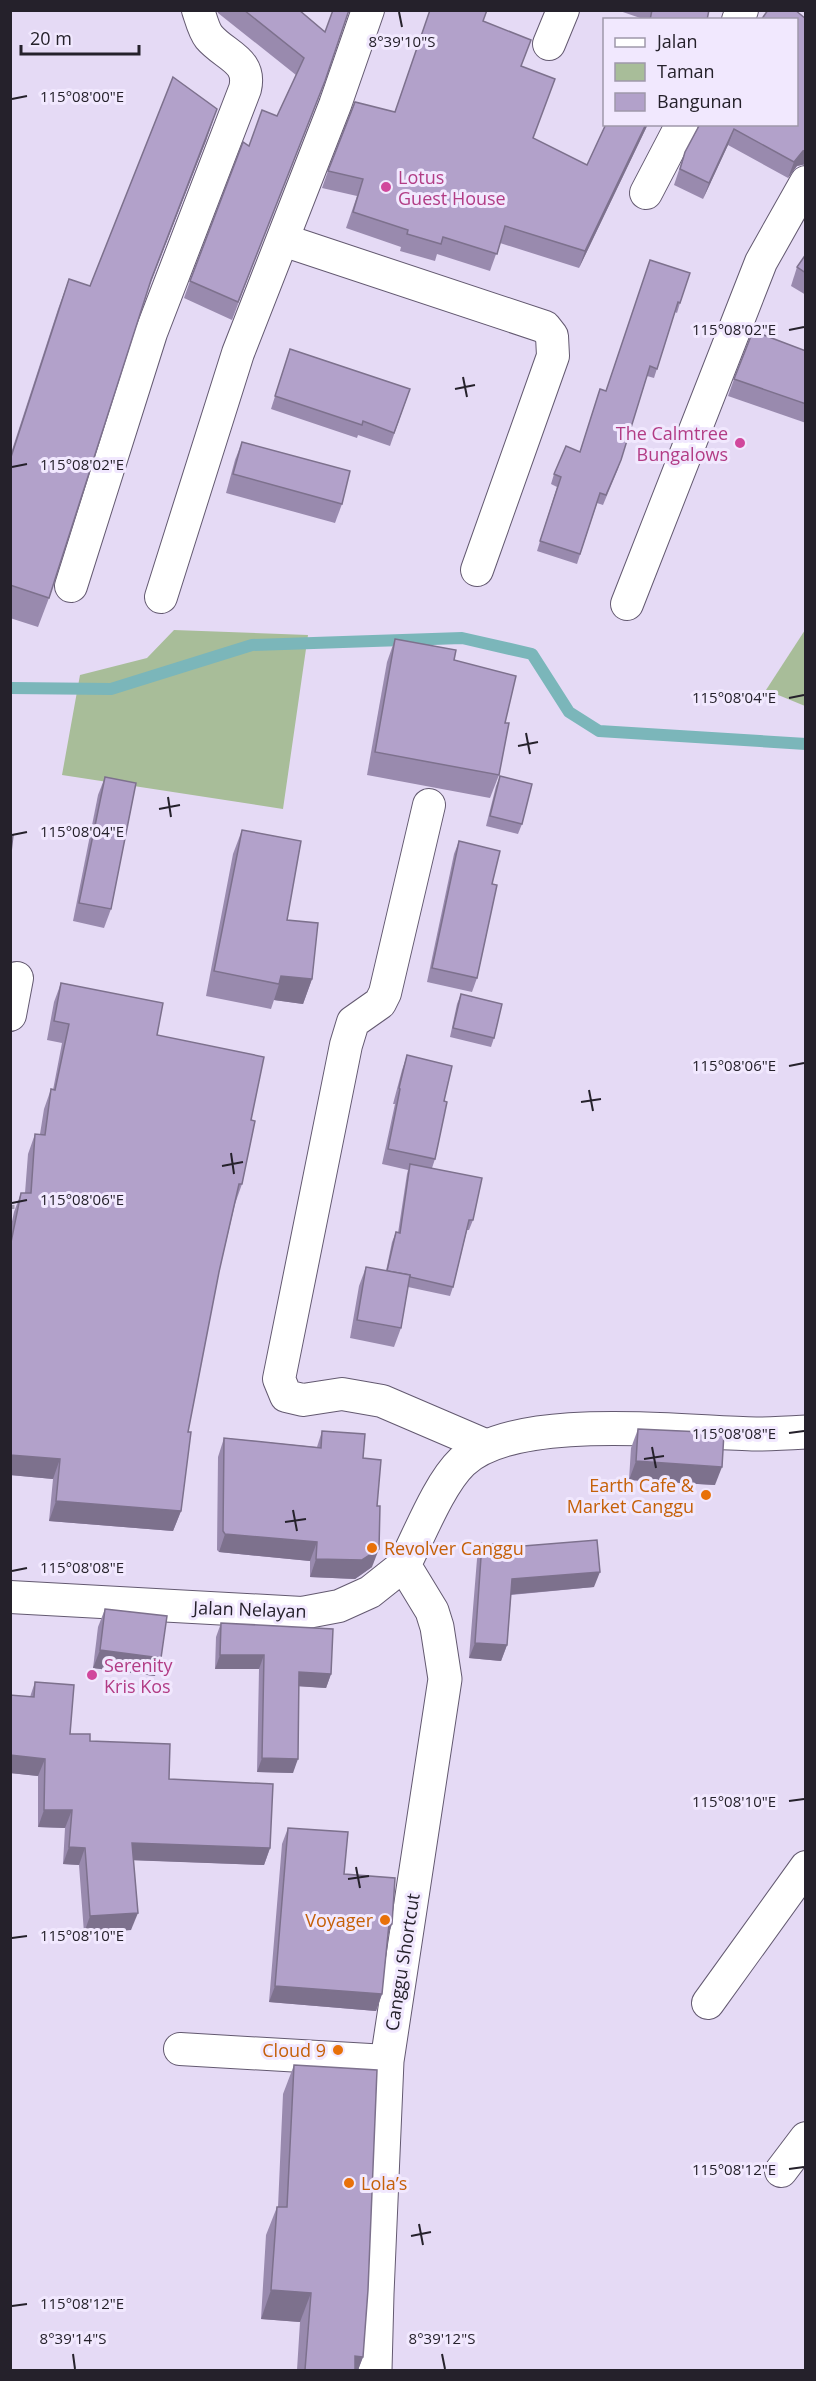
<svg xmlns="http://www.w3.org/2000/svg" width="816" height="2381" font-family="'Open Sans',sans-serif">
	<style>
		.green { fill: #a8bd99 }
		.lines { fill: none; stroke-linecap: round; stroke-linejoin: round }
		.stream { stroke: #7bb6ba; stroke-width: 12 }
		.street-casing { stroke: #635970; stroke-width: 34 }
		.secondary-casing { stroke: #635970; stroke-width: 35 }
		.path { stroke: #a59db2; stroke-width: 4; stroke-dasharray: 4.5 3; stroke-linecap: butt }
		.street { stroke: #fff; stroke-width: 32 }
		.secondary { stroke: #fff; stroke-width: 33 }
		.wall { fill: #998aae }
		.shaded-wall { fill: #7d718d }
		.building { fill: #b2a1ca; stroke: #7d718d; stroke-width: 1.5 }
		.ticks { fill: none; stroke: #25212b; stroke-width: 2 }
		.hotel-dot { fill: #d1479c; stroke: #f1e8fe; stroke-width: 2 }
		.food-dot { fill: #e8710a; stroke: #f1e8fe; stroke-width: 2 }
		.labels { text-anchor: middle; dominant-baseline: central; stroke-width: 6; stroke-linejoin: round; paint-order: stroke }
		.hotel-label { font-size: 18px; fill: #b23c85; stroke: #f1e8fe; text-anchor: start }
		.food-label { font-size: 18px; fill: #c56008; stroke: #f1e8fe; text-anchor: end }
		.street-label { font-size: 18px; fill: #25212b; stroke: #f1e8fe }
		.ticks-label { font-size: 15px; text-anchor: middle; fill: #25212b; stroke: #f1e8fe; stroke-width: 6; stroke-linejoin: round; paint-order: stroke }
	</style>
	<rect width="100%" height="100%" fill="#e5daf5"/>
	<g class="green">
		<polygon points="174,630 308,635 283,809 62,775 80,675 147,658"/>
		<polygon points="805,630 805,706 766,690"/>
	</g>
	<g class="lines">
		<polyline class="stream" points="10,688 111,689 252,645 462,638 532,654 569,712 599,731 806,744"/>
		<defs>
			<g id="street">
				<polyline points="738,20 742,10"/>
				<polyline points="549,44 563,10"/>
				<polyline points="646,193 682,124"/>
				<polyline points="283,240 545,327 552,336 553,356 477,570"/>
				<path d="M71,586L151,333L245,89C252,60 225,56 209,37C204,31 201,19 198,10"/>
				<polyline points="161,597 238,353 335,105 368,10"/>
				<polyline points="627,604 761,262 806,182"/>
				<polyline points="429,805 385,993 380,1003 353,1022 346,1045 279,1379 286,1396 303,1400 342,1394 382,1401 487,1446"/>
				<polyline points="10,1015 17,978"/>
				<polyline points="10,1597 302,1613 339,1606 370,1592 404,1565"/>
				<polyline points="708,2003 806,1867"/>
				<polyline points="180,2049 387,2061"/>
				<polyline points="781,2171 806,2138"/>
			</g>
			<path id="secondary" d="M375,2370L377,2294L387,2061L445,1679L437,1627L432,1611L404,1565C419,1536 439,1484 462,1462C516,1411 684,1433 756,1434C772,1434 789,1433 806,1432"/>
		</defs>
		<use href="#street" class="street-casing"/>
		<use href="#secondary" class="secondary-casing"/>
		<polyline class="path" points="10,1207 19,1207"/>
		<use href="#street" class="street"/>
		<use href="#secondary" class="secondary"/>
	</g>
	<g class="wall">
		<polygon points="217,10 299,10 325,32 349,10 232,320 184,298 190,281 249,146 277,116 296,75 218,13"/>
		<polygon points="617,10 709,10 707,20 646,20"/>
		<polygon points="806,19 806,164 797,166 788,178 728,145 703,199 674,185 685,152"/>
		<polygon points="483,21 522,66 533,138 587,165 606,124 648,124 579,268 500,243 490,271 437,254 435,261 400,251 401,247 346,228 357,196 322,188 328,171 394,112"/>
		<polygon points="207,138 147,291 49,598 38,627 10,618 10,456 58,309 69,279 90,286"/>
		<polygon points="806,254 806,295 791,286 797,267"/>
		<polygon points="650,260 680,303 677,313 675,312 654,378 647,376 618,469 603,505 597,503 577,564 537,551 557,487 551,484 554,474 580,452 600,389 606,391"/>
		<polygon points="290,349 410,389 390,446 358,435 357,438 271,409"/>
		<polygon points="806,351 806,423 728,396 734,379"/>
		<polygon points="242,442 342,504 335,523 226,493 235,460"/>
		<polygon points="395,639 454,660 505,723 499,775 490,798 367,775 387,662"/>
		<polygon points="500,776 522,824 518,834 486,826 496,786"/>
		<polygon points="105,777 111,909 104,928 73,921 98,795"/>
		<polygon points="242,830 287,920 312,979 303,1004 274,1000 271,1009 206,996 233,854"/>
		<polygon points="459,841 492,884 477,978 472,992 427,982 454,854"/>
		<polygon points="61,983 157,1035 251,1120 242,1184 235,1204 219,1272 188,1432 181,1511 173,1531 49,1521 53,1479 10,1475 10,1231 14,1212 21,1193 25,1193 28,1154 35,1134 40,1134 44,1109 51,1089 53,1090 62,1043 47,1040 54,1002"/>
		<polygon points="461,994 494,1038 491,1047 450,1037 457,1004"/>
		<polygon points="407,1055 444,1101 435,1159 432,1168 473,1220 469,1230 467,1230 453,1287 450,1296 408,1287 401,1328 394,1347 350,1338 359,1286 366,1267 386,1271 392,1242 396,1232 398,1233 407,1174 408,1170 382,1164 395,1104 393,1104 402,1070"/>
		<polygon points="638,1429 715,1485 629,1480 631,1448"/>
		<polygon points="322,1431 363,1458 372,1567 355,1579 310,1577 310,1561 219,1552 217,1550 218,1457 224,1438 317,1447"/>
		<polygon points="482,1543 594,1587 511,1595 507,1645 501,1661 469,1658 477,1559"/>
		<polygon points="105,1609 155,1676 93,1668 98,1627"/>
		<polygon points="221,1623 331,1674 326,1688 299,1686 293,1773 257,1772 259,1669 215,1669 216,1637"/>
		<polygon points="35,1682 70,1734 90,1741 169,1779 270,1848 264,1865 134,1860 131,1930 84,1933 79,1865 63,1864 65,1828 38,1827 38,1776 10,1773 10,1695 30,1697"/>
		<polygon points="288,1828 344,1874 392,1924 387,1938 382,1994 376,2011 269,2002 282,1844"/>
		<polygon points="294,2065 363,2357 358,2370 297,2370 300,2322 261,2319 266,2235 277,2207 278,2207 283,2094"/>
	</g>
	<g class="shaded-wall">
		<polygon points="217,109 207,138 140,310 151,280"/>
		<polygon points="646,124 648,124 579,268 585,251"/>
		<polygon points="734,129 728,145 703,199 709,183"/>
		<polygon points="806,150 806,164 797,166 788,178 794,162 803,151"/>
		<polygon points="281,976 312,979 303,1004 274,1000 279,984"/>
		<polygon points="10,1455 60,1459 53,1479 10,1475"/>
		<polygon points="636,1461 722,1467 715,1485 629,1480"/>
		<polygon points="56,1501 181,1511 173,1531 49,1521"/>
		<polygon points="225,1534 317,1542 310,1561 219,1552"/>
		<polygon points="379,1549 372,1567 355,1579 310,1577 316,1559"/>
		<polygon points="600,1572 594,1587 506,1595 512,1579"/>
		<polygon points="475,1643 507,1645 501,1661 469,1658"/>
		<polygon points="100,1650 161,1658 155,1676 93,1668"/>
		<polygon points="220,1655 264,1655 259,1669 215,1669"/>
		<polygon points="299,1672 331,1674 326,1688 294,1686"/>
		<polygon points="10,1755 45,1759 38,1776 10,1773"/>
		<polygon points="262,1758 298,1759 293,1773 257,1772"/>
		<polygon points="44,1810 72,1810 65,1828 38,1827"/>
		<polygon points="132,1843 270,1848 264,1865 126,1860"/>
		<polygon points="69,1847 85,1848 79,1865 63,1864"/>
		<polygon points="138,1913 131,1930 84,1933 90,1916"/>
		<polygon points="389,1924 392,1924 386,1941"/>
		<polygon points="275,1986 382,1994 376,2011 269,2002"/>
		<polygon points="271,2290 311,2293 300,2322 261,2319"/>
		<polygon points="355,2356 363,2357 358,2370 350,2370"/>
	</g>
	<g class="building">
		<polygon points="244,10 299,10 325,32 333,10 349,10 325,81 238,302 190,281 243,142 249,146 262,110 277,116 304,58"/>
		<polygon points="430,10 487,10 483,21 531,40 521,66 555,79 533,138 587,165 606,124 646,124 585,251 505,226 497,254 443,237 441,244 407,234 408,230 353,212 363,179 328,171 355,102 395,112"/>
		<polygon points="652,10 709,10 707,20 650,20"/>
		<polygon points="768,10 795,10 806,19 806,150 803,151 794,162 734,129 709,183 680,169 685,152 700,124 796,124 796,20 761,20"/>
		<polygon points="173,77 217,109 151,280 49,598 10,585 10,460 69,279 90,286"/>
		<polygon points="806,254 806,273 797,267"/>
		<polygon points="650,260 690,273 680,303 678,302 657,369 650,366 621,460 606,495 600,493 580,554 540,541 561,477 554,474 566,446 580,452 600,389 606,391"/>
		<polygon points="753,331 806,351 806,404 734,379"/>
		<polygon points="290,349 410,389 394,433 363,421 362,425 275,396"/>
		<polygon points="242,442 350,471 342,504 233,474"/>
		<polygon points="395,639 456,650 454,660 516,676 505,723 509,723 499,775 375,752"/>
		<polygon points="500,776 532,784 522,824 490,816"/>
		<polygon points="105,777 136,783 111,909 79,903"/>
		<polygon points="242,830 301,841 287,920 318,923 312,979 281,976 279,984 214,971"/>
		<polygon points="10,835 13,835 10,861"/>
		<polygon points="459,841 500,851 492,884 497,885 477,978 432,968"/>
		<polygon points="61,983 163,1003 157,1035 264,1057 251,1120 255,1121 242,1184 239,1184 219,1272 188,1432 191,1432 181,1511 56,1501 60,1459 10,1455 10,1247 21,1193 31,1193 35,1134 45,1135 51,1089 55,1090 69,1024 54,1021"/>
		<polygon points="461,994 502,1004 494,1038 453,1028"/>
		<polygon points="407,1055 452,1066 444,1101 447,1102 435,1159 388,1149 400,1089 399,1088"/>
		<polygon points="410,1164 482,1178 473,1220 469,1220 453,1287 410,1277 410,1275 387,1271 396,1232 400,1233"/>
		<polygon points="366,1267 410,1275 401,1328 357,1320"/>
		<polygon points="638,1429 724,1433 722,1467 636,1461"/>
		<polygon points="322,1431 365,1434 363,1458 381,1460 377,1506 380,1506 379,1549 362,1560 316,1559 317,1542 225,1534 223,1531 224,1438 321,1448"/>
		<polygon points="597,1540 600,1572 512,1579 507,1645 475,1643 482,1543 523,1546"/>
		<polygon points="105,1609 167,1616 161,1658 100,1650"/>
		<polygon points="221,1623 333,1629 331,1674 299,1672 298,1759 262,1758 264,1655 220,1655"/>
		<polygon points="35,1682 74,1685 70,1734 90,1734 90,1741 170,1744 169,1779 273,1784 270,1848 132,1843 138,1913 90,1916 85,1848 69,1847 72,1810 44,1810 45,1759 10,1755 10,1695 34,1697"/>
		<polygon points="288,1828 348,1832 344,1874 395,1878 392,1924 389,1924 382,1994 275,1986"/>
		<polygon points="294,2065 377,2070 368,2290 363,2357 355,2356 355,2370 305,2370 311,2293 271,2290 277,2207 287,2207"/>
	</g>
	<path class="ticks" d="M399,12L402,27M12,99L27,96M789,330L804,327M463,377L467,397M455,389L475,385M12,467L27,464M789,698L804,695M526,733L530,754M518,746L538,742M168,797L171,817M159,809L180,805M12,835L27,832M789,1066L804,1063M589,1090L593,1111M581,1102L601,1099M231,1153L234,1174M222,1166L243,1162M12,1203L27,1200M789,1433L804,1431M652,1447L656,1468M644,1459L664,1456M293,1510L297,1531M285,1522L306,1519M12,1571L27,1568M789,1801L804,1799M356,1867L360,1888M348,1879L369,1876M12,1938L27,1936M789,2169L804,2167M419,2224L423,2245M411,2236L431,2232M12,2306L27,2304M73,2354L75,2369M442,2354L445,2369"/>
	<g class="hotel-dot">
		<circle cx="386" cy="187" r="6"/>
		<circle cx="740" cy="443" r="6"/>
		<circle cx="92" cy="1675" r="6"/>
	</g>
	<g class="food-dot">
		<circle cx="706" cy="1495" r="6"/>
		<circle cx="372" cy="1548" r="6"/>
		<circle cx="385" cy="1920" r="6"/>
		<circle cx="338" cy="2050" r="6"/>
		<circle cx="349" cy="2183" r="6"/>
	</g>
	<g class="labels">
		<g class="hotel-label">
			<text x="398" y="177">Lotus<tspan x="398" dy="21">Guest House</tspan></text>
			<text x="728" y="433" text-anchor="end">The Calmtree<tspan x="728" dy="21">Bungalows</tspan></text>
			<text x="104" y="1665">Serenity<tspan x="104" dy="21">Kris Kos</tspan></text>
		</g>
		<g class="food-label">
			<text x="694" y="1485">Earth Cafe &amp;<tspan x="694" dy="21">Market Canggu</tspan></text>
			<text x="384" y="1548" text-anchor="start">Revolver Canggu</text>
			<text x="373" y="1920">Voyager</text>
			<text x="326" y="2050">Cloud 9</text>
			<text x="361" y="2183" text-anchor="start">Lola’s</text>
		</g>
		<g class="street-label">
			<text transform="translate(250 1609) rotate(2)">Jalan Nelayan</text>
			<text transform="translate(402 1962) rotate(-81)">Canggu Shortcut</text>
		</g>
	</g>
	<g class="ticks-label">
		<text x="402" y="47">8°39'10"S</text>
		<text x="82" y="102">115°08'00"E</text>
		<text x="734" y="335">115°08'02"E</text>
		<text x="82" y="470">115°08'02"E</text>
		<text x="734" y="703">115°08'04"E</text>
		<text x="82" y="837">115°08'04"E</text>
		<text x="734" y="1071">115°08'06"E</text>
		<text x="82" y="1205">115°08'06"E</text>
		<text x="734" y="1439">115°08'08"E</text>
		<text x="82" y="1573">115°08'08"E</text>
		<text x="734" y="1807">115°08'10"E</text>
		<text x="82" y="1941">115°08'10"E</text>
		<text x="734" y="2175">115°08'12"E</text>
		<text x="82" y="2309">115°08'12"E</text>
		<text x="73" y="2344">8°39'14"S</text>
		<text x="442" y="2344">8°39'12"S</text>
	</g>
	<rect width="816" height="2381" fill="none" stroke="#25212b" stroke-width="24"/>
	<rect x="603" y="18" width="195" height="108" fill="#f1e8fe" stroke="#9f98aa" stroke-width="1.5"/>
	<rect x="615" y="38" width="30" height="9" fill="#ffffff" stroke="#9f98aa" stroke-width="1.5"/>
	<text x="657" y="48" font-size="18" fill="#25212b">Jalan</text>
	<rect x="615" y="63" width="30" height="18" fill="#a8bd99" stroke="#9f98aa" stroke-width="1.5"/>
	<text x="657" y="78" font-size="18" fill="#25212b">Taman</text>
	<rect x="615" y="93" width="30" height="18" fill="#b2a1ca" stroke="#9f98aa" stroke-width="1.5"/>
	<text x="657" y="108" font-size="18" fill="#25212b">Bangunan</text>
	<path d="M21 45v9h118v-9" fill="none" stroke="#25212b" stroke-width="3"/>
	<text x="30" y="45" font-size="18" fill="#25212b" stroke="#f1e8fe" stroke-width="4.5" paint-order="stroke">20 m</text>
</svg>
